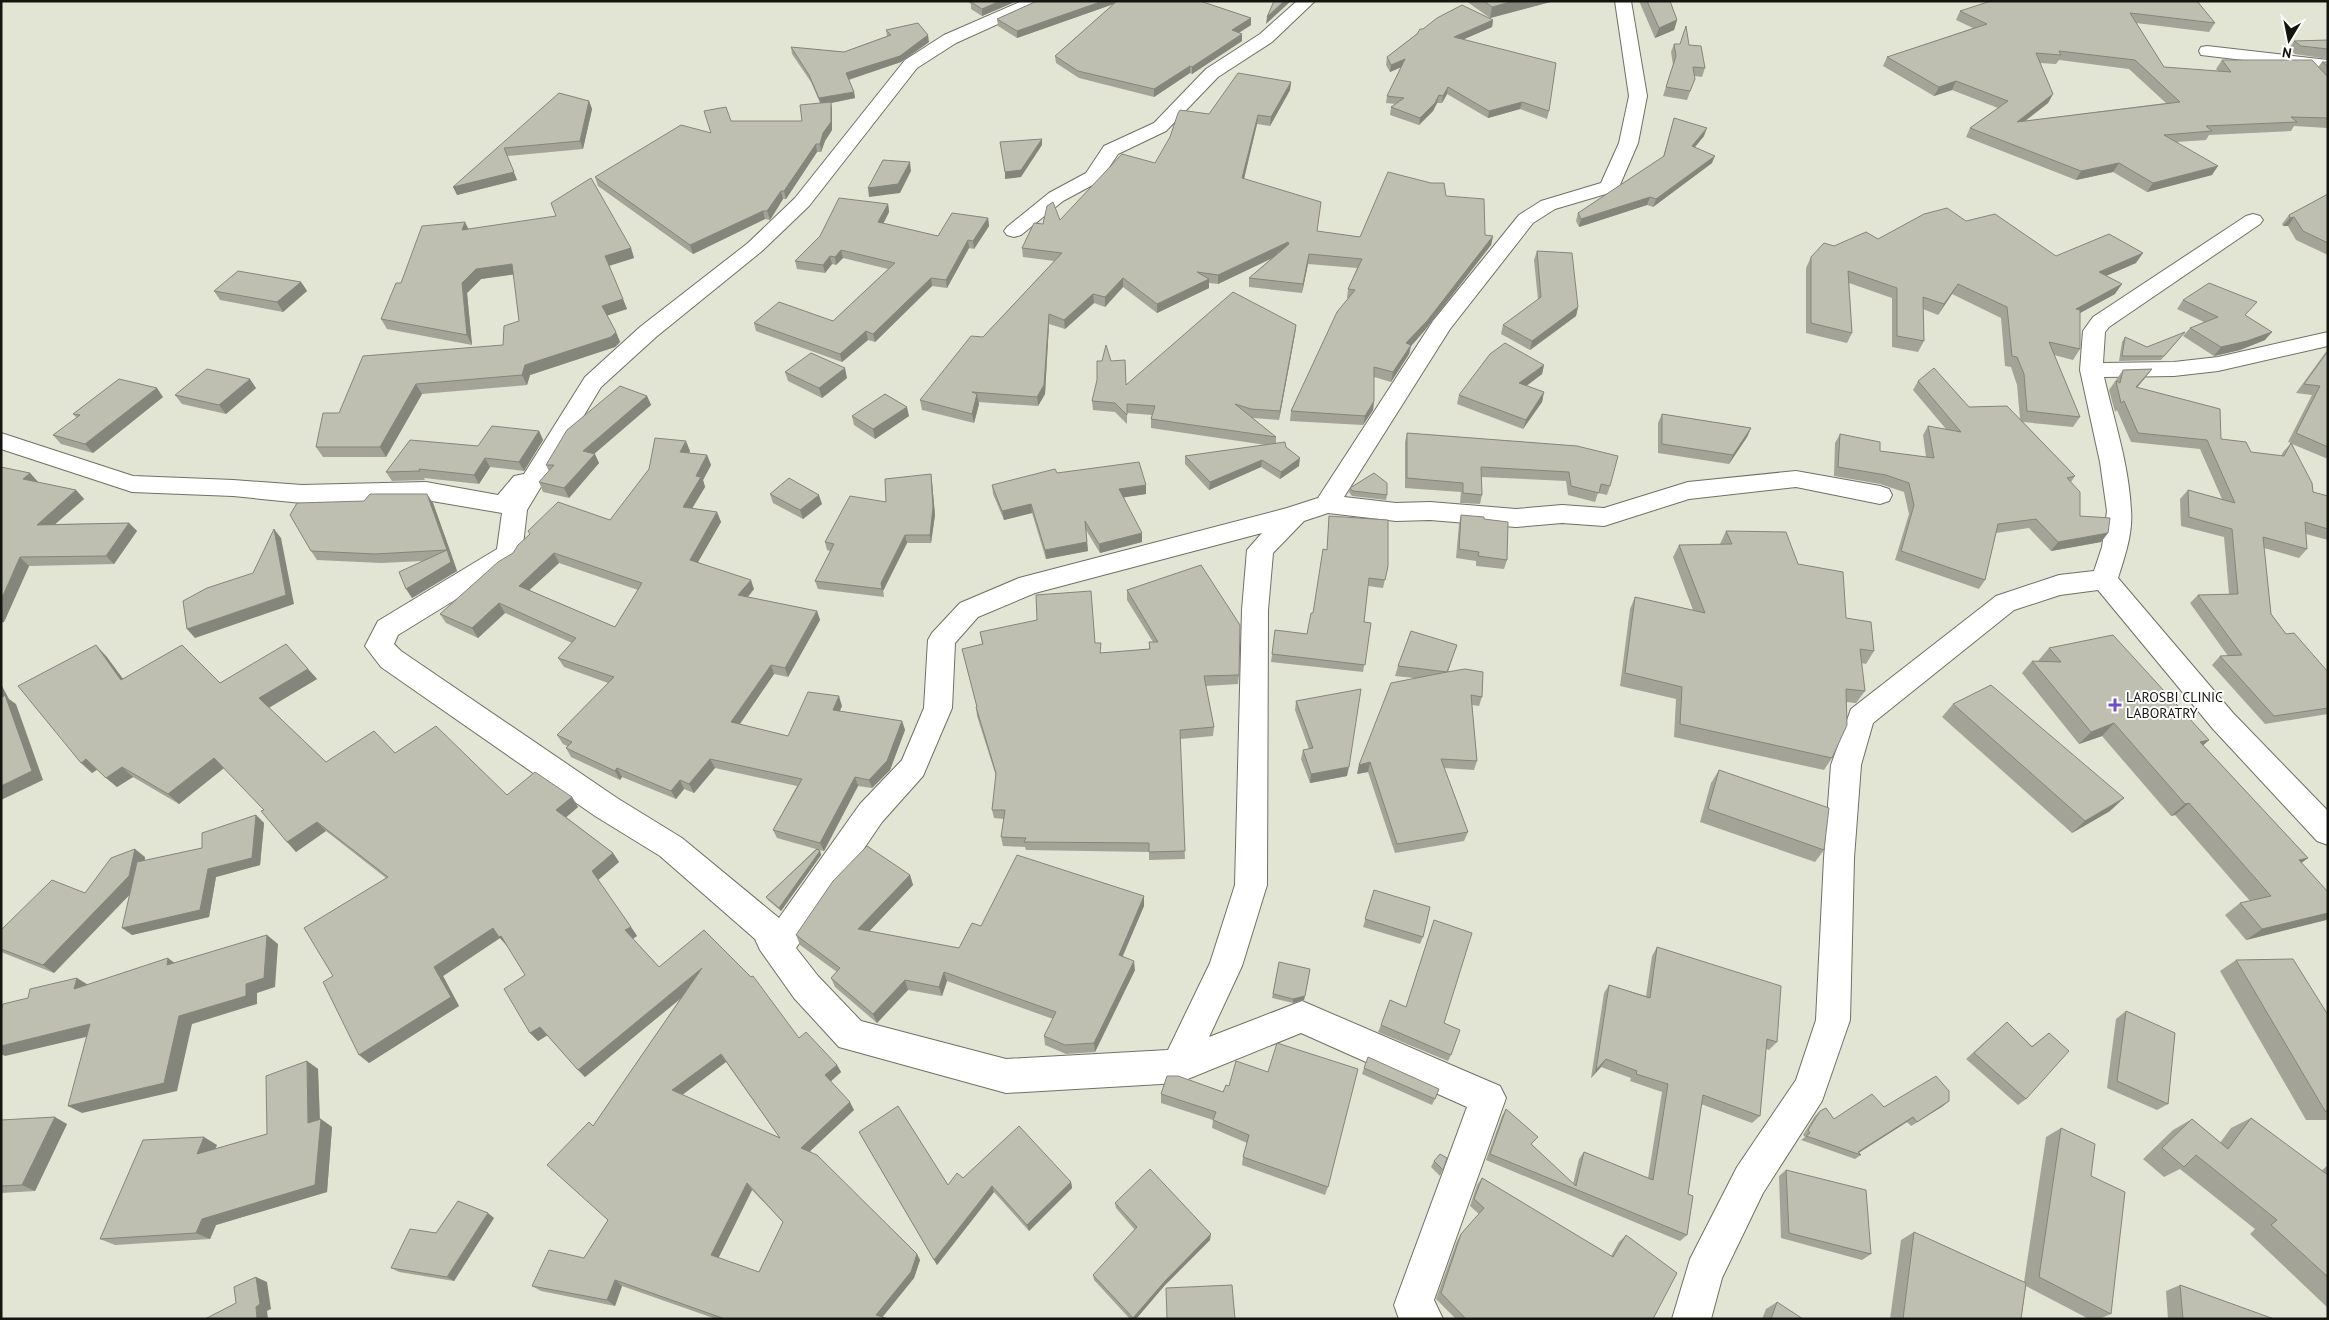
<svg xmlns="http://www.w3.org/2000/svg" width="2329" height="1320" font-family="'PT Sans',sans-serif">
	<style>
		.lines { fill: none; stroke-linecap: round; stroke-linejoin: round }
		.minor-casing { stroke: #707164; stroke-width: 2 }
		.minor { fill: #fff; fill-rule: evenodd }
		.wall { fill: #a3a497; fill-rule: evenodd }
		.shaded-wall { fill: #85867b }
		.building { fill: #bebfb0; stroke: #85867b; fill-rule: evenodd }
		.poi-dot { fill: #6e50c9; stroke: #fff; stroke-width: 2 }
		.labels { text-anchor: middle; dominant-baseline: central; stroke-width: 4; stroke-linejoin: round; paint-order: stroke }
		.poi-label { font-size: 14px; fill: #151510; stroke: #fff; text-anchor: start }
	</style>
	<rect width="100%" height="100%" fill="#e2e4d4"/>
	<g class="lines">
		<defs>
			<g id="minor">
				<path d="M1022,1H1044L1042,4L956,43L917,68L809,206L762,251L656,337L601,387L527,510L522,554L518,561L398,635L394,644L401,651L617,798L682,838L779,918L860,804L902,760L924,708L928,640L932,633L960,603L1019,578L1287,508L1318,498L1433,321L1519,215L1541,201L1601,183L1619,143L1629,96L1615,1H1631L1647,96L1638,143L1619,187L1616,191L1555,209L1533,223L1450,329L1344,497L1396,503L1430,502L1516,509L1562,505L1604,508L1688,482L1796,471L1880,486L1889,489L1892,495L1889,501L1880,504L1796,487L1689,499L1604,526L1562,523L1516,527L1430,520L1396,521L1328,513L1304,521L1273,553L1268,610L1267,885L1242,966L1209,1037L1302,1001L1500,1086L1506,1098L1434,1300L1443,1319H1399L1394,1305L1467,1107L1301,1033L1178,1083L1006,1093L839,1047L794,998L760,950L755,939L660,856L595,816L381,667L365,646L378,621L497,549L502,513L426,500L302,503L233,496L132,492L1,449V433L133,476L233,480L302,485L426,482L498,495L514,476L524,474L585,377L640,327L748,243L795,198L905,60L944,35ZM1262,533L1247,550L1242,610L1235,885L1210,963L1168,1050L1006,1059L861,1021L818,976L796,948L882,822L923,776L952,708L955,643L978,617L1035,593Z"/>
				<polygon points="1297,1 1315,1 1272,42 1218,77 1166,131 1118,154 1100,181 1063,201 1021,235 1014,237 1007,235 1004,231 1007,227 1049,193 1086,173 1104,146 1154,123 1206,69 1260,34"/>
				<polygon points="2207,46 2328,60 2328,70 2201,55 2199,51 2201,47"/>
				<path d="M2253,214L2260,216L2263,220L2260,224L2109,327L2105,332L2103,363L2174,362L2218,357L2328,332V346L2218,371L2174,376L2104,377C2114,420 2129,465 2131,510C2133,533 2125,556 2118,578L2233,713L2328,811V845L2317,841L2213,729L2098,590L2060,595L2014,610L1873,723L1861,765L1854,858L1850,1020L1822,1101L1763,1193L1722,1278L1711,1319H1672L1690,1259L1737,1167L1796,1080L1816,1020L1824,858L1831,765L1851,709L1996,596L2059,575L2094,571L2102,547L2107,511L2100,462L2080,370L2083,331L2093,317L2246,216Z"/>
			</g>
		</defs>
		<use href="#minor" class="minor-casing"/>
		<use href="#minor" class="minor"/>
	</g>
	<g class="wall">
		<polygon points="967,1 1017,1 982,16 971,9 971,4"/>
		<polygon points="1037,1 1200,1 1251,18 1251,25 1239,33 1242,34 1242,41 1192,74 1190,73 1154,97 1079,78 1056,63 1055,56 1114,4 1017,38 998,26 997,19"/>
		<polygon points="1466,1 1554,1 1490,18"/>
		<polygon points="1639,1 1670,1 1677,20 1674,30 1655,38"/>
		<path d="M2197,1L2215,23L2209,32L2136,23L2164,67L2218,71L2216,69L2222,60L2318,67L2322,62H2328V128L2294,126L2291,131L2209,135L2206,140L2177,142L2212,175L2147,192L2113,172L2076,180L1966,137L1970,128L1998,108L1952,90L1934,96L1883,66L1887,57L1973,28L1956,20L1960,11ZM2059,60L2129,69L2166,103L2025,121L2048,103L2053,94L2040,63L2056,64Z"/>
		<polygon points="1493,20 1492,27 1464,39 1549,111 1547,119 1520,109 1488,118 1447,94 1442,103 1437,103 1433,111 1419,125 1390,115 1391,107 1396,104 1386,103 1387,96 1401,67 1390,72 1386,65 1387,57 1423,29"/>
		<polygon points="886,30 929,42 901,62 849,80 854,92 855,98 831,103 832,110 832,130 825,141 821,152 817,152 786,199 783,199 770,220 765,219 693,254 598,186 595,177 710,133 802,121 820,103 811,82 792,54 791,47 844,52 887,36"/>
		<polygon points="2328,40 2328,59 2295,54 2289,49 2294,41"/>
		<polygon points="1674,44 1689,45 1705,68 1702,77 1695,76 1695,79 1687,100 1663,96 1673,65 1671,52"/>
		<polygon points="1291,82 1290,90 1270,126 1257,124 1244,179 1317,231 1360,237 1446,196 1485,235 1493,236 1491,245 1425,330 1411,346 1409,354 1391,382 1374,377 1374,401 1373,410 1363,425 1290,421 1291,411 1348,298 1347,298 1348,289 1357,268 1308,264 1302,293 1249,287 1249,278 1272,258 1218,284 1209,283 1209,288 1157,313 1123,287 1105,307 1094,303 1065,329 1049,324 1045,394 1038,406 978,402 979,404 974,423 922,410 920,400 983,337 1054,261 1023,257 1022,248 1043,224 1060,220 1155,163 1209,114"/>
		<polygon points="559,93 589,101 592,109 583,149 507,156 517,180 457,195"/>
		<polygon points="1674,118 1704,136 1695,147 1712,163 1653,207 1647,205 1579,227 1576,221 1578,213 1663,157"/>
		<polygon points="2328,194 2328,255 2296,240 2288,226 2283,226 2282,224 2289,215"/>
		<polygon points="888,204 889,212 883,224 938,236 988,218 989,226 974,249 969,248 947,288 932,286 875,342 868,340 842,362 756,331 754,323 833,321 888,269 843,258 836,265 832,264 825,273 797,269 795,261"/>
		<polygon points="1966,221 2056,256 2136,263 2106,276 2115,294 2080,313 2080,349 2073,360 2054,355 2080,417 2073,427 2023,422 2075,476 2071,482 2080,516 2108,533 2101,542 2051,551 2029,528 1996,533 1985,580 1979,589 1895,560 1909,514 1904,492 1880,484 1834,476 1835,443 1840,434 1880,451 1926,457 1923,435 1928,426 1946,429 1913,390 1918,381 1969,407 2020,419 2017,385 2011,367 2005,366 2001,318 1952,294 1938,315 1923,309 1924,341 1918,352 1892,347 1892,298 1849,283 1852,333 1847,343 1806,333 1806,268 1811,257 1834,246 1878,239"/>
		<polygon points="468,230 631,248 634,258 609,265 627,309 607,315 616,332 620,342 615,347 530,375 527,385 422,394 386,457 323,457 316,447 339,413 503,345 519,321 514,274 481,279 467,293 472,345 387,329 381,319"/>
		<polygon points="1537,251 1578,307 1576,316 1530,350 1501,334 1503,325 1538,300 1534,260"/>
		<polygon points="301,282 307,291 283,312 220,300 214,291"/>
		<polygon points="2183,300 2246,316 2265,340 2240,350 2214,356 2183,336 2190,328 2204,322 2177,309"/>
		<polygon points="1296,325 1295,334 1279,420 1253,418 1276,437 1276,443 1286,447 1299,466 1280,479 1261,467 1209,490 1185,464 1185,456 1266,445 1151,428 1151,419 1152,415 1127,413 1127,424 1115,412 1093,410 1092,401 1111,361 1126,385"/>
		<polygon points="2125,337 2147,347 2181,337 2161,360 2119,361 2122,342"/>
		<polygon points="2328,349 2328,459 2292,444 2313,492 2328,496 2328,540 2306,534 2307,549 2299,558 2264,548 2271,614 2286,634 2328,672 2328,714 2265,724 2212,665 2220,656 2228,656 2190,603 2198,595 2229,594 2224,537 2181,526 2180,499 2188,490 2222,499 2200,449 2131,442 2117,410 2115,412 2109,390 2123,370 2152,369 2137,387 2221,439 2251,452 2281,456 2283,452 2291,443 2288,442 2312,395 2296,393"/>
		<polygon points="1544,365 1542,374 1526,386 1544,392 1542,402 1523,429 1457,404 1459,395"/>
		<polygon points="785,372 847,378 822,398 788,381"/>
		<polygon points="256,388 226,414 182,404 175,395"/>
		<polygon points="647,396 651,405 594,454 599,463 569,498 543,492 539,482 549,471 546,465"/>
		<polygon points="163,397 93,453 61,444 53,435 77,418 73,414"/>
		<polygon points="1662,414 1751,428 1747,437 1729,464 1658,453 1658,423"/>
		<polygon points="852,416 909,416 875,439 854,425"/>
		<polygon points="539,431 543,440 524,471 490,467 479,484 424,478 425,480 392,481 386,472 478,446"/>
		<polygon points="1407,433 1577,446 1610,486 1607,495 1598,493 1595,502 1568,495 1566,481 1481,477 1482,495 1480,504 1460,503 1461,492 1405,488 1405,442"/>
		<path d="M690,451L689,453L707,455L711,465L703,480L705,487L692,508L717,512L721,522L698,562L754,589L748,597L817,611L820,620L788,677L774,674L740,724L788,736L842,706L839,711L902,721L905,730L890,770L872,788L858,786L824,851L818,850L820,851L821,855L781,911L768,900L766,897L816,849L777,838L773,830L797,786L715,768L694,793L684,789L676,799L622,777L620,780L571,757L566,748L567,746L563,744L557,735L608,683L564,667L558,658L572,643L505,613L478,638L446,623L440,614L513,553L610,520ZM559,563L638,590L615,627L529,590Z"/>
		<polygon points="30,473 38,482 37,482 76,490 84,499 55,524 129,523 137,531 114,564 29,566 4,622"/>
		<polygon points="1057,473 1146,494 1124,497 1142,542 1100,553 1086,530 1088,551 1046,559 1032,513 1004,520 993,494 992,485"/>
		<polygon points="932,482 935,515 931,543 907,543 883,591 884,597 818,589 815,581 830,551 827,550 825,542 886,502"/>
		<polygon points="1350,488 1387,495 1386,500 1352,496 1349,492"/>
		<polygon points="770,494 822,504 803,519 773,503"/>
		<polygon points="433,503 457,571 412,598 423,561 381,563 317,560 311,551"/>
		<polygon points="1461,515 1484,519 1507,560 1504,569 1476,566 1476,561 1456,558 1459,524"/>
		<polygon points="1329,516 1388,566 1383,588 1368,586 1364,622 1371,623 1363,672 1271,662 1275,630 1307,634 1313,613 1327,550"/>
		<polygon points="1726,531 1798,564 1874,651 1866,664 1861,663 1865,691 1856,703 1846,702 1832,758 1824,770 1674,737 1676,699 1620,686 1630,609 1635,597 1693,610 1673,557 1679,545 1720,544"/>
		<polygon points="1127,590 1239,675 1238,684 1206,686 1214,727 1213,736 1180,739 1185,859 1149,860 1149,852 1026,850 1025,847 1003,846 1001,837 1004,819 994,818 992,810 996,776 977,716 976,707 977,707 962,649 982,644 980,632 1095,643 1101,653 1149,649 1149,642 1153,642 1127,600"/>
		<polygon points="1457,645 1448,672 1482,697 1479,706 1472,705 1477,761 1474,770 1444,768 1468,832 1464,841 1395,853 1368,772 1357,774 1359,765 1414,678 1395,676 1398,666"/>
		<polygon points="2049,648 2209,740 2203,745 2308,858 2301,863 2326,920 2246,940 2225,915 2240,903 2250,901 2175,815 2171,816 2102,736 2079,744 2022,673 2032,661 2038,661"/>
		<path d="M106,656L123,679L220,683L308,669L317,679L269,708L326,762L395,753L507,795L572,797L578,807L566,817L613,853L619,862L598,880L637,936L633,939L659,967L799,1038L837,1065L841,1072L830,1082L854,1110L810,1151L917,1254L920,1260L914,1278L882,1317L888,1319H716L622,1286L615,1306L541,1291L532,1286L584,1258L608,1220L593,1126L681,998L585,1077L547,1035L538,1041L530,1033L525,975L507,945V946L500,938L443,976L459,1006L369,1063L333,976L386,878L326,831L296,852L264,810L224,768L179,804L133,777L117,787L97,769L92,773ZM726,1062L780,1138L682,1095ZM752,1190L783,1222L759,1272L718,1258Z"/>
		<polygon points="1296,701 1347,776 1310,783 1301,759 1303,750 1309,749 1295,710"/>
		<polygon points="1953,704 2110,811 2072,833 1942,717"/>
		<polygon points="1719,770 1824,850 1815,862 1700,822 1711,783"/>
		<polygon points="256,815 264,823 260,865 216,877 209,917 132,935 130,894 54,973 1,952 1,930 85,893 145,857 145,861 202,848"/>
		<polygon points="910,875 913,885 869,931 959,948 981,926 1144,896 1144,906 1123,956 1135,970 1095,1052 1066,1054 1045,1045 1044,1036 1053,1019 947,981 942,996 908,990 877,1023 835,987 831,978 837,972 800,945 796,935"/>
		<polygon points="1374,890 1423,937 1420,944 1363,927"/>
		<polygon points="1657,947 1777,1042 1769,1050 1766,1049 1760,1116 1752,1123 1701,1104 1688,1194 1687,1235 1680,1241 1486,1160 1502,1116 1506,1109 1532,1145 1573,1184 1579,1159 1584,1152 1648,1178 1662,1092 1630,1081 1631,1078 1601,1067 1591,1078 1604,993 1609,985 1646,996 1652,956"/>
		<polygon points="2236,960 2328,1015 2328,1120 2306,1120 2220,971"/>
		<polygon points="1279,962 1310,969 1304,1000 1293,1003 1272,998"/>
		<polygon points="2126,1011 2168,1104 2157,1110 2107,1088 2116,1019"/>
		<polygon points="2007,1022 2032,1046 2049,1033 2026,1099 2018,1105 1966,1059"/>
		<polygon points="1444,1023 1451,1055 1448,1061 1378,1032 1381,1025"/>
		<polygon points="307,1061 318,1069 320,1119 332,1127 327,1192 216,1225 210,1239 115,1245 100,1239 217,1145 215,1149 267,1134"/>
		<polygon points="1364,1068 1435,1099 1432,1105 1362,1074"/>
		<polygon points="1229,1086 1328,1187 1325,1195 1242,1165 1243,1157 1247,1143 1212,1128 1213,1120 1161,1103 1161,1094 1223,1092"/>
		<polygon points="1943,1106 1911,1126 1907,1122 1859,1152 1861,1155 1855,1159 1801,1140 1805,1137 1803,1135 1815,1116 1820,1111 1834,1119 1884,1107"/>
		<polygon points="2251,1118 2321,1171 2328,1165 2328,1308 2250,1234 2255,1229 2180,1169 2164,1177 2143,1159 2173,1130 2192,1119 2220,1143 2231,1128"/>
		<polygon points="1,1120 67,1124 35,1191 1,1193"/>
		<polygon points="2061,1128 2091,1176 2111,1314 2099,1319 2089,1319 2026,1286 2021,1319 1890,1319 1901,1240 1914,1232 2024,1282 2046,1137"/>
		<polygon points="859,1132 948,1185 963,1178 1071,1182 1072,1188 1029,1231 994,1192 937,1265"/>
		<polygon points="1434,1161 1443,1170 1440,1176 1431,1167"/>
		<polygon points="1786,1170 1871,1254 1862,1260 1781,1238 1779,1176"/>
		<polygon points="1482,1178 1611,1256 1619,1242 1626,1235 1653,1319 1456,1319 1436,1299 1457,1241 1461,1234 1479,1214 1470,1206 1477,1185"/>
		<polygon points="1115,1203 1210,1240 1165,1285 1136,1319 1130,1319 1094,1280 1093,1275 1135,1230 1116,1208"/>
		<polygon points="494,1218 454,1281 399,1272 391,1268 436,1233"/>
		<polygon points="2180,1285 2274,1319 2168,1319 2166,1291"/>
		<polygon points="1777,1302 1803,1319 1762,1319 1766,1309"/>
	</g>
	<g class="shaded-wall">
		<polygon points="1000,1 1017,1 982,16 982,9"/>
		<polygon points="1103,1 1122,1 1017,38 1017,31"/>
		<polygon points="1284,1 1291,1 1266,24 1267,17"/>
		<polygon points="1514,1 1554,1 1490,18 1492,7"/>
		<polygon points="1251,18 1251,25 1232,37 1232,30"/>
		<polygon points="1493,20 1492,27 1453,44 1454,37"/>
		<polygon points="1677,20 1674,30 1655,38 1659,28"/>
		<polygon points="1242,34 1242,41 1192,74 1192,67"/>
		<polygon points="928,35 929,42 901,62 847,80 846,73"/>
		<polygon points="1405,59 1404,66 1390,72 1391,65"/>
		<polygon points="1190,66 1190,73 1154,97 1154,89"/>
		<polygon points="1956,81 1952,90 1934,96 1939,87"/>
		<polygon points="1291,82 1290,90 1270,126 1271,117"/>
		<polygon points="1448,87 1447,94 1442,103 1443,96"/>
		<polygon points="854,92 855,98 831,103 832,110 832,130 825,141 821,152 820,144 821,105 819,98"/>
		<polygon points="2053,94 2048,103 2012,131 2017,122"/>
		<polygon points="1439,95 1437,103 1433,111 1419,125 1420,118"/>
		<polygon points="589,101 592,109 583,149 580,141"/>
		<polygon points="1522,102 1520,109 1488,118 1489,111"/>
		<polygon points="1258,115 1257,124 1242,187 1242,178"/>
		<polygon points="1707,128 1704,136 1689,154 1692,146"/>
		<polygon points="1042,139 1042,145 1021,177 1005,179 1005,172"/>
		<polygon points="816,144 817,152 786,199 784,191"/>
		<polygon points="504,148 517,180 457,195 453,187"/>
		<polygon points="1715,156 1712,163 1653,207 1656,199"/>
		<polygon points="910,162 911,171 900,193 869,197 868,188"/>
		<polygon points="2119,163 2113,172 2076,180 2081,171"/>
		<polygon points="2218,166 2212,175 2147,192 2153,183"/>
		<polygon points="781,191 783,199 770,220 767,211"/>
		<polygon points="1650,197 1647,205 1579,227 1581,219"/>
		<polygon points="888,204 889,212 880,230 878,222"/>
		<polygon points="763,211 765,219 693,254 690,245"/>
		<polygon points="2294,217 2288,226 2283,226 2290,218"/>
		<polygon points="988,218 989,226 974,249 973,241"/>
		<polygon points="465,222 470,232 462,230"/>
		<polygon points="1493,236 1491,245 1425,330 1411,346 1409,354 1391,382 1393,372 1406,343"/>
		<polygon points="968,240 969,248 947,288 946,280"/>
		<polygon points="1288,242 1287,251 1218,284 1218,275"/>
		<polygon points="631,248 634,258 609,266 605,256"/>
		<polygon points="841,250 843,258 836,265 835,257"/>
		<polygon points="2143,253 2136,263 2092,282 2099,272"/>
		<polygon points="1309,254 1308,264 1302,293 1303,284"/>
		<polygon points="830,256 832,264 825,273 823,265"/>
		<polygon points="512,264 517,274 481,279 467,293 472,345 467,335 462,283 476,269"/>
		<polygon points="931,278 932,286 875,342 873,334"/>
		<polygon points="1123,278 1123,287 1105,307 1105,297"/>
		<polygon points="1209,279 1209,288 1157,313 1157,304"/>
		<polygon points="301,282 307,291 283,312 277,302"/>
		<polygon points="1958,284 1952,294 1938,315 1944,304"/>
		<polygon points="2122,284 2115,294 2069,319 2076,309"/>
		<polygon points="1093,294 1094,303 1065,329 1064,320"/>
		<polygon points="623,299 627,309 606,316 602,306"/>
		<polygon points="1578,307 1576,316 1530,350 1532,341"/>
		<polygon points="1049,314 1049,324 1045,394 1038,406 1037,397"/>
		<polygon points="1296,325 1295,334 1279,420 1280,411"/>
		<polygon points="866,331 868,340 842,362 840,354"/>
		<polygon points="616,332 620,342 615,347 530,375 527,385 522,375 525,365"/>
		<polygon points="2272,332 2265,340 2240,350 2214,356 2221,347"/>
		<polygon points="1544,365 1542,374 1517,393 1519,383"/>
		<polygon points="845,368 847,378 822,398 819,388"/>
		<polygon points="2152,369 2145,378 2130,396 2136,387"/>
		<polygon points="250,379 256,388 226,414 219,405"/>
		<polygon points="416,384 422,394 386,457 380,447"/>
		<polygon points="157,388 163,397 93,453 85,444"/>
		<polygon points="1544,392 1542,402 1523,429 1526,420"/>
		<polygon points="977,394 979,404 974,423 972,414"/>
		<polygon points="647,396 651,405 587,460 583,451"/>
		<polygon points="1374,401 1373,410 1363,425 1365,416"/>
		<polygon points="907,407 909,416 875,439 873,429"/>
		<polygon points="1751,428 1747,437 1729,464 1733,455"/>
		<polygon points="539,431 543,440 524,471 519,462"/>
		<polygon points="686,441 690,451 683,462 680,452"/>
		<polygon points="595,454 599,463 569,498 564,488"/>
		<polygon points="707,455 711,465 703,480 705,487 687,517 683,507 696,476"/>
		<polygon points="485,458 490,467 479,484 474,475"/>
		<polygon points="1300,458 1299,466 1280,479 1281,472"/>
		<polygon points="1262,460 1261,467 1209,490 1210,482"/>
		<polygon points="30,473 38,482 31,488 23,479"/>
		<polygon points="931,474 932,482 935,515 931,543 930,535"/>
		<polygon points="1146,485 1146,494 1120,498 1119,489"/>
		<polygon points="76,490 84,499 45,533 37,525"/>
		<polygon points="427,494 433,503 453,559 447,550"/>
		<polygon points="819,495 822,504 803,519 800,510"/>
		<polygon points="1031,504 1032,513 1004,520 1002,511"/>
		<polygon points="717,512 721,522 694,569 690,560"/>
		<polygon points="129,523 137,531 114,564 106,556"/>
		<polygon points="274,529 281,538 294,604 195,638 187,629 286,595"/>
		<polygon points="1142,533 1142,542 1100,553 1099,544"/>
		<polygon points="2108,533 2101,542 2051,551 2058,542"/>
		<polygon points="905,535 907,543 883,591 884,597 881,583"/>
		<polygon points="1087,542 1088,551 1046,559 1045,550"/>
		<polygon points="447,550 453,559 457,571 412,598 406,589"/>
		<polygon points="554,553 559,563 524,595 519,586"/>
		<polygon points="20,557 29,566 4,622 1,623 1,600"/>
		<polygon points="751,580 754,589 742,604 738,595"/>
		<polygon points="499,603 505,613 478,638 472,628"/>
		<polygon points="817,611 820,620 788,677 785,668"/>
		<polygon points="96,645 106,656 132,691 121,680"/>
		<polygon points="771,665 774,674 735,731 731,722"/>
		<polygon points="308,669 317,679 268,708 259,698"/>
		<polygon points="1,684 9,699 16,704 43,780 1,800"/>
		<polygon points="839,696 842,706 836,720 833,710"/>
		<polygon points="902,721 905,730 890,770 872,788 869,780"/>
		<polygon points="2114,723 2102,736 2079,744 2091,732"/>
		<polygon points="2209,740 2196,752 2200,742"/>
		<polygon points="214,758 224,768 179,804 168,794"/>
		<polygon points="86,759 98,769 92,773 81,763"/>
		<polygon points="710,759 715,768 694,793 689,784"/>
		<polygon points="1370,762 1368,772 1357,774 1359,765"/>
		<polygon points="122,767 133,777 117,787 106,778"/>
		<polygon points="1349,767 1347,776 1310,783 1311,774"/>
		<polygon points="617,768 622,777 620,780 615,771"/>
		<polygon points="855,777 858,786 824,851 820,843"/>
		<polygon points="680,780 684,789 676,799 671,791"/>
		<polygon points="572,797 578,807 563,820 556,810"/>
		<polygon points="2124,798 2110,811 2072,833 2085,821"/>
		<polygon points="2189,803 2175,815 2171,816 2185,804"/>
		<polygon points="256,815 264,823 260,865 216,877 209,917 132,935 122,928 208,869"/>
		<polygon points="317,822 326,831 296,852 287,842"/>
		<polygon points="135,849 145,857 140,884 54,973 43,965"/>
		<polygon points="820,851 821,855 781,911 779,908"/>
		<polygon points="613,853 619,862 598,880 592,871"/>
		<polygon points="2308,858 2292,870 2299,860"/>
		<polygon points="910,875 913,885 862,939 858,929"/>
		<polygon points="1144,896 1144,906 1119,964 1119,955"/>
		<polygon points="2328,913 2328,919 2326,920 2246,940 2262,929"/>
		<polygon points="631,927 637,936 632,939 625,930"/>
		<polygon points="493,928 509,944 507,946 500,938 443,976 459,1006 369,1063 359,1055 434,967"/>
		<polygon points="267,935 278,944 275,987 257,993 257,1004 192,1024 177,1091 82,1113 68,1106 179,1016 246,984"/>
		<polygon points="168,958 180,967 167,965"/>
		<polygon points="1134,961 1135,970 1095,1052 1094,1043"/>
		<polygon points="702,968 707,977 585,1077 578,1070"/>
		<polygon points="944,972 947,981 942,996 939,987"/>
		<polygon points="77,978 90,986 74,989"/>
		<polygon points="905,980 908,990 877,1023 873,1014"/>
		<polygon points="1305,996 1304,1000 1293,1003 1293,999"/>
		<polygon points="90,1024 103,1033 5,1056 1,1054 1,1046"/>
		<polygon points="540,1027 548,1035 538,1041 530,1033"/>
		<polygon points="721,1054 726,1062 678,1098 672,1090"/>
		<polygon points="1606,1059 1601,1067 1591,1078 1596,1070"/>
		<polygon points="307,1061 318,1069 320,1129 321,1119 332,1127 327,1192 216,1225 210,1239 196,1233 202,1219 308,1123"/>
		<polygon points="837,1065 841,1072 829,1083 825,1075"/>
		<polygon points="1949,1101 1943,1106 1911,1126 1917,1122"/>
		<polygon points="850,1102 854,1110 806,1155 801,1148"/>
		<polygon points="55,1117 67,1124 35,1191 22,1185"/>
		<polygon points="1913,1117 1907,1122 1857,1154 1858,1152"/>
		<polygon points="204,1137 217,1145 210,1162 197,1154"/>
		<polygon points="1071,1182 1072,1188 1029,1231 1027,1225"/>
		<polygon points="747,1183 752,1190 717,1261 711,1255"/>
		<polygon points="992,1186 994,1192 937,1265 934,1260"/>
		<polygon points="488,1213 494,1218 454,1281 447,1277"/>
		<polygon points="1211,1234 1210,1240 1165,1285 1136,1319 1133,1319 1133,1318 1165,1281"/>
		<polygon points="917,1254 920,1260 914,1278 881,1319 876,1315"/>
		<polygon points="256,1277 267,1282 271,1309 267,1311 268,1319 257,1319 256,1307"/>
		<polygon points="615,1280 622,1286 615,1306 607,1300"/>
	</g>
	<g class="building">
		<polygon points="974,1 1000,1 982,9 971,2"/>
		<polygon points="1037,1 1103,1 1017,31 997,19"/>
		<polygon points="1117,1 1200,1 1251,18 1232,30 1242,34 1192,67 1190,66 1154,89 1078,71 1055,56"/>
		<polygon points="1274,1 1284,1 1267,17"/>
		<polygon points="1484,1 1514,1 1492,7"/>
		<polygon points="1647,1 1670,1 1677,20 1659,28"/>
		<path d="M1991,1H2197L2215,23L2130,13L2164,67L2231,72L2222,60H2312L2328,77V118L2291,117L2297,122L2206,126L2212,131L2164,135L2218,166L2153,183L2119,163L2081,171L1970,128L2008,101L1956,81L1939,87L1887,57L1987,24L1960,11ZM2059,51L2135,60L2180,102L2017,122L2053,94L2036,53L2061,55Z"/>
		<polygon points="1462,5 1493,20 1454,37 1556,63 1549,111 1522,102 1489,111 1448,87 1443,96 1439,95 1435,103 1420,118 1391,107 1404,98 1387,96 1405,59 1391,65 1387,57 1417,34 1420,29 1423,29 1437,18"/>
		<polygon points="918,23 928,35 900,56 846,73 854,92 819,98 809,75 791,47 844,52 891,35 886,30"/>
		<polygon points="1686,26 1689,45 1701,46 1705,68 1693,67 1695,79 1690,91 1666,87 1676,56 1674,44 1680,44"/>
		<polygon points="2328,40 2328,49 2301,46 2294,41"/>
		<polygon points="2322,62 2328,62 2328,66"/>
		<polygon points="1238,73 1291,82 1271,117 1258,115 1242,178 1321,202 1317,231 1360,237 1388,172 1431,183 1444,183 1446,196 1484,199 1485,235 1493,236 1427,321 1406,343 1411,345 1393,372 1374,367 1374,401 1365,416 1291,411 1337,312 1355,290 1348,289 1362,259 1309,254 1303,284 1249,278 1289,244 1288,242 1218,275 1197,272 1209,279 1157,304 1123,278 1105,297 1093,294 1064,320 1049,314 1044,385 1037,397 972,392 977,394 972,414 920,400 971,336 983,337 1062,253 1022,248 1034,223 1043,224 1047,206 1053,202 1060,220 1122,154 1155,163 1170,137 1178,113 1180,110 1209,114"/>
		<polygon points="559,93 589,101 580,141 504,148 514,172 453,187"/>
		<polygon points="831,102 831,122 823,133 820,144 816,144 784,191 781,191 767,211 763,211 690,245 595,177 681,125 711,133 704,111 726,107 731,121 802,121 800,105"/>
		<polygon points="1674,118 1707,128 1692,146 1715,156 1656,199 1650,197 1581,219 1578,213 1664,156"/>
		<polygon points="1042,139 1021,170 1005,172 1000,142"/>
		<polygon points="883,160 910,162 898,184 868,188"/>
		<polygon points="591,178 631,248 605,256 623,299 602,306 616,332 611,337 525,365 522,375 416,384 380,447 316,447 323,413 339,413 363,356 503,345 504,326 519,321 512,264 476,269 462,283 467,335 381,319 396,283 401,283 422,226 465,222 462,230 556,216 551,203"/>
		<polygon points="2328,194 2328,243 2303,231 2294,217 2290,218 2289,215"/>
		<polygon points="839,198 888,204 878,222 938,236 952,213 988,218 973,241 968,240 946,280 931,278 873,334 866,331 840,354 754,323 779,302 833,321 895,263 841,250 835,257 830,256 823,265 795,261 820,236"/>
		<polygon points="1947,208 1966,221 1995,214 2056,256 2109,234 2143,253 2099,272 2122,284 2076,309 2080,310 2080,349 2049,342 2080,417 2027,411 2024,374 2017,357 2012,356 2007,307 1958,284 1944,304 1923,297 1924,341 1897,336 1897,288 1848,271 1852,333 1811,323 1811,257 1824,243 1834,246 1866,232 1878,239 1924,214"/>
		<polygon points="1537,251 1572,253 1578,307 1532,341 1503,325 1541,297"/>
		<polygon points="238,271 301,282 277,302 214,291"/>
		<polygon points="2209,283 2257,302 2245,315 2272,332 2247,341 2221,347 2190,328 2218,317 2183,300"/>
		<polygon points="1233,292 1296,325 1280,411 1251,409 1235,404 1276,437 1151,419 1155,406 1127,404 1127,415 1115,403 1092,401 1097,380 1097,361 1102,361 1106,345 1111,361 1125,360 1126,385"/>
		<polygon points="2185,332 2164,356 2122,356 2125,337 2147,347"/>
		<polygon points="1505,343 1544,365 1519,383 1544,392 1526,420 1459,395 1490,354"/>
		<polygon points="2328,351 2328,447 2296,433 2320,386 2304,384"/>
		<polygon points="811,353 845,368 819,388 785,372"/>
		<polygon points="1934,368 1969,407 2007,406 2075,476 2067,478 2080,492 2080,516 2110,518 2108,533 2058,542 2036,519 1998,524 1985,580 1901,551 1914,505 1909,483 1886,475 1838,467 1840,434 1880,442 1880,451 1934,458 1928,426 1961,432 1918,381"/>
		<polygon points="207,369 250,379 219,405 175,395"/>
		<polygon points="2152,369 2136,387 2220,409 2221,439 2246,442 2251,452 2284,456 2291,443 2312,483 2313,492 2328,496 2328,529 2305,522 2307,549 2263,537 2271,614 2286,634 2294,633 2328,672 2328,708 2274,716 2220,656 2242,655 2198,595 2238,594 2232,529 2189,517 2188,490 2235,503 2207,440 2138,433 2124,401 2121,403 2116,381 2120,383 2123,370"/>
		<polygon points="119,379 157,388 85,444 53,435 80,415 73,414"/>
		<polygon points="620,386 647,396 583,451 595,454 564,488 539,482 554,465 546,465 567,430"/>
		<polygon points="885,394 907,407 873,429 852,416"/>
		<polygon points="1662,414 1751,428 1733,455 1662,444"/>
		<polygon points="492,426 539,431 519,462 485,458 474,475 419,469 420,471 386,472 410,440 478,446"/>
		<polygon points="1407,433 1577,446 1618,456 1610,486 1601,484 1599,493 1571,486 1569,472 1481,467 1482,495 1463,493 1463,483 1407,478"/>
		<path d="M655,438L686,441L680,452L707,455L696,476L701,477L683,507L717,512L690,560L751,580L738,595L817,611L785,668L771,665L731,722L788,736L808,692L839,696L833,710L902,721L887,761L869,780L855,777L820,843L773,830L802,779L710,759L689,784L680,780L671,791L617,768L615,771L566,748L572,742L557,735L614,677L558,658L576,638L499,603L472,628L440,614L498,562L513,553L518,545L530,534L528,531L558,502L610,520L649,469ZM554,553L642,583L615,627L519,586Z"/>
		<polygon points="1285,442 1286,447 1300,458 1281,472 1262,460 1210,482 1185,456"/>
		<polygon points="1139,462 1146,485 1119,489 1142,533 1099,544 1085,521 1087,542 1045,550 1031,504 1002,511 992,485 1055,469 1057,473"/>
		<polygon points="1,467 30,473 23,479 76,490 37,525 129,523 106,556 20,557 1,600"/>
		<polygon points="1374,473 1387,483 1387,495 1353,491 1350,488"/>
		<polygon points="931,474 933,507 930,535 905,535 881,583 882,589 815,581 834,544 825,542 850,496 886,502 885,479"/>
		<polygon points="789,478 819,495 800,510 770,494"/>
		<polygon points="370,494 427,494 447,550 375,554 311,551 290,515 297,503 364,501"/>
		<polygon points="1461,515 1484,517 1484,519 1508,522 1507,560 1478,556 1479,552 1459,549"/>
		<polygon points="1329,516 1388,520 1388,566 1385,580 1369,578 1364,622 1371,623 1365,665 1272,654 1275,630 1307,634 1311,613 1313,613 1323,549 1327,550"/>
		<polygon points="274,529 286,595 187,629 183,601 207,588 253,573"/>
		<polygon points="1726,531 1786,532 1798,564 1843,572 1846,618 1871,622 1874,651 1860,649 1865,691 1846,689 1847,725 1832,758 1680,724 1682,687 1625,673 1635,597 1705,613 1679,545 1732,544"/>
		<polygon points="447,550 451,562 406,589 399,572"/>
		<polygon points="1201,565 1240,625 1239,675 1204,676 1214,727 1180,730 1185,851 1149,852 1149,843 1024,842 1026,838 1001,837 1005,810 992,810 996,773 976,707 977,707 962,649 983,644 980,632 1037,620 1036,595 1091,591 1095,643 1101,643 1100,653 1150,649 1149,642 1158,642 1127,590"/>
		<polygon points="1411,631 1457,645 1447,672 1465,669 1483,672 1482,697 1471,695 1477,761 1441,759 1468,832 1397,844 1370,762 1359,765 1391,683 1447,672 1398,666"/>
		<polygon points="2113,635 2209,740 2200,742 2308,858 2299,860 2328,892 2328,913 2262,929 2240,903 2271,896 2189,803 2185,804 2114,723 2091,732 2032,661 2061,662 2049,648"/>
		<path d="M286,644L308,669L259,698L326,762L374,731L395,753L436,726L507,795L535,772L572,797L556,810L613,853L592,871L631,927L625,930L659,967L704,930L751,977L753,976L799,1038L806,1032L837,1065L825,1075L850,1102L801,1148L817,1155L917,1254L911,1272L876,1315L888,1319H725L615,1280L607,1300L532,1286L549,1250L584,1258L608,1220L547,1165L589,1122L593,1126L702,968L578,1070L540,1027L530,1033L504,989L525,975L501,936L499,937L493,928L434,967L451,997L359,1055L323,982L333,976L304,928L388,877L317,822L287,842L261,811L264,810L214,758L168,794L122,767L106,778L86,759L81,763L18,686L96,645L121,680L182,645L220,683ZM721,1054L780,1138L672,1090ZM747,1183L783,1222L759,1272L711,1255Z"/>
		<polygon points="1991,685 2124,798 2085,821 1953,704"/>
		<polygon points="1361,689 1349,767 1311,774 1303,750 1313,748 1296,701"/>
		<polygon points="1,694 3,697 5,695 32,771 1,786"/>
		<polygon points="1719,770 1829,808 1824,850 1708,809"/>
		<polygon points="256,815 252,858 208,869 200,910 122,928 137,862 202,848 202,833"/>
		<polygon points="867,846 910,875 858,929 959,948 972,923 981,926 1017,855 1144,896 1119,955 1134,961 1094,1043 1065,1045 1044,1036 1056,1012 944,972 939,987 905,980 873,1014 831,978 840,968 796,935 833,881"/>
		<polygon points="135,849 129,876 43,965 1,949 1,930 52,880 85,893 111,858"/>
		<polygon points="817,849 820,851 779,908 766,897"/>
		<polygon points="1374,890 1430,907 1423,937 1365,919"/>
		<polygon points="1434,920 1472,933 1444,1023 1460,1030 1451,1055 1381,1025 1390,1000 1406,1007"/>
		<polygon points="267,935 264,978 246,984 246,996 179,1016 164,1083 68,1106 90,1024 1,1046 1,1011 3,1004 28,998 30,989 77,978 74,989 168,958 167,965"/>
		<polygon points="1657,947 1781,986 1777,1042 1767,1039 1760,1116 1703,1095 1688,1194 1693,1196 1687,1235 1490,1154 1506,1109 1538,1137 1531,1144 1576,1186 1584,1152 1653,1180 1668,1084 1636,1074 1637,1071 1606,1059 1596,1070 1609,985 1650,998"/>
		<polygon points="2293,959 2328,1015 2328,1111 2325,1111 2236,960"/>
		<polygon points="1279,962 1310,969 1305,996 1293,999 1273,994"/>
		<polygon points="2126,1011 2175,1033 2168,1104 2117,1081"/>
		<polygon points="2007,1022 2032,1047 2049,1033 2069,1051 2026,1099 1974,1053"/>
		<polygon points="1277,1043 1358,1069 1328,1187 1243,1157 1249,1135 1213,1120 1216,1112 1161,1094 1167,1076 1178,1076 1223,1092 1226,1085 1229,1086 1236,1061 1268,1072"/>
		<polygon points="1368,1057 1439,1089 1435,1099 1364,1068"/>
		<polygon points="307,1061 308,1123 321,1119 315,1185 202,1219 196,1233 100,1239 143,1140 204,1137 197,1154 267,1134 266,1076"/>
		<polygon points="1936,1076 1949,1091 1949,1101 1917,1122 1913,1117 1858,1152 1861,1155 1806,1136 1810,1133 1808,1130 1820,1111 1826,1108 1834,1119 1872,1094 1884,1107"/>
		<polygon points="898,1106 948,1185 957,1173 963,1178 1019,1126 1071,1182 1027,1225 992,1186 934,1260 859,1132"/>
		<polygon points="55,1117 22,1185 1,1186 1,1120"/>
		<polygon points="2251,1118 2328,1175 2328,1277 2271,1225 2277,1220 2196,1155 2184,1167 2162,1148 2192,1119 2228,1149"/>
		<polygon points="2061,1128 2095,1144 2091,1176 2125,1192 2111,1314 2039,1277"/>
		<polygon points="1440,1154 1447,1158 1443,1170 1434,1161"/>
		<polygon points="1150,1169 1211,1234 1165,1281 1133,1318 1093,1275 1137,1227 1115,1203"/>
		<polygon points="1786,1170 1866,1190 1871,1254 1789,1233"/>
		<polygon points="1482,1178 1613,1257 1626,1235 1677,1273 1653,1319 1466,1319 1441,1293 1461,1234 1484,1208 1474,1199"/>
		<polygon points="458,1201 488,1213 447,1277 391,1268 410,1229 436,1233"/>
		<polygon points="1914,1232 2026,1283 2021,1319 1903,1319"/>
		<polygon points="256,1277 260,1304 256,1307 257,1319 205,1319 236,1303 234,1287"/>
		<polygon points="1232,1285 1235,1319 1167,1319 1166,1288"/>
		<polygon points="2180,1285 2274,1319 2183,1319"/>
		<polygon points="1777,1302 1803,1319 1771,1319"/>
	</g>
	<path class="poi-dot" d="M2112.5 697.5h5v5h5v5h-5v5h-5v-5h-5v-5h5z"/>
	<g class="labels">
		<g class="poi-label">
			<text x="2126" y="697">LAROSBI CLINIC<tspan x="2126" dy="16">LABORATRY</tspan></text>
		</g>
	</g>
	<rect width="2329" height="1320" fill="none" stroke="#151510" stroke-width="5"/>
	<g transform="translate(2289 40) rotate(190)" stroke="#ffffff" stroke-width="4" paint-order="stroke">
	<path d="M0-4L9 19L0 12L-9 19Z" fill="#151510"/>
	<text y="-8" font-size="14" font-weight="bold" text-anchor="middle" fill="#151510">N</text>
	</g>
</svg>
